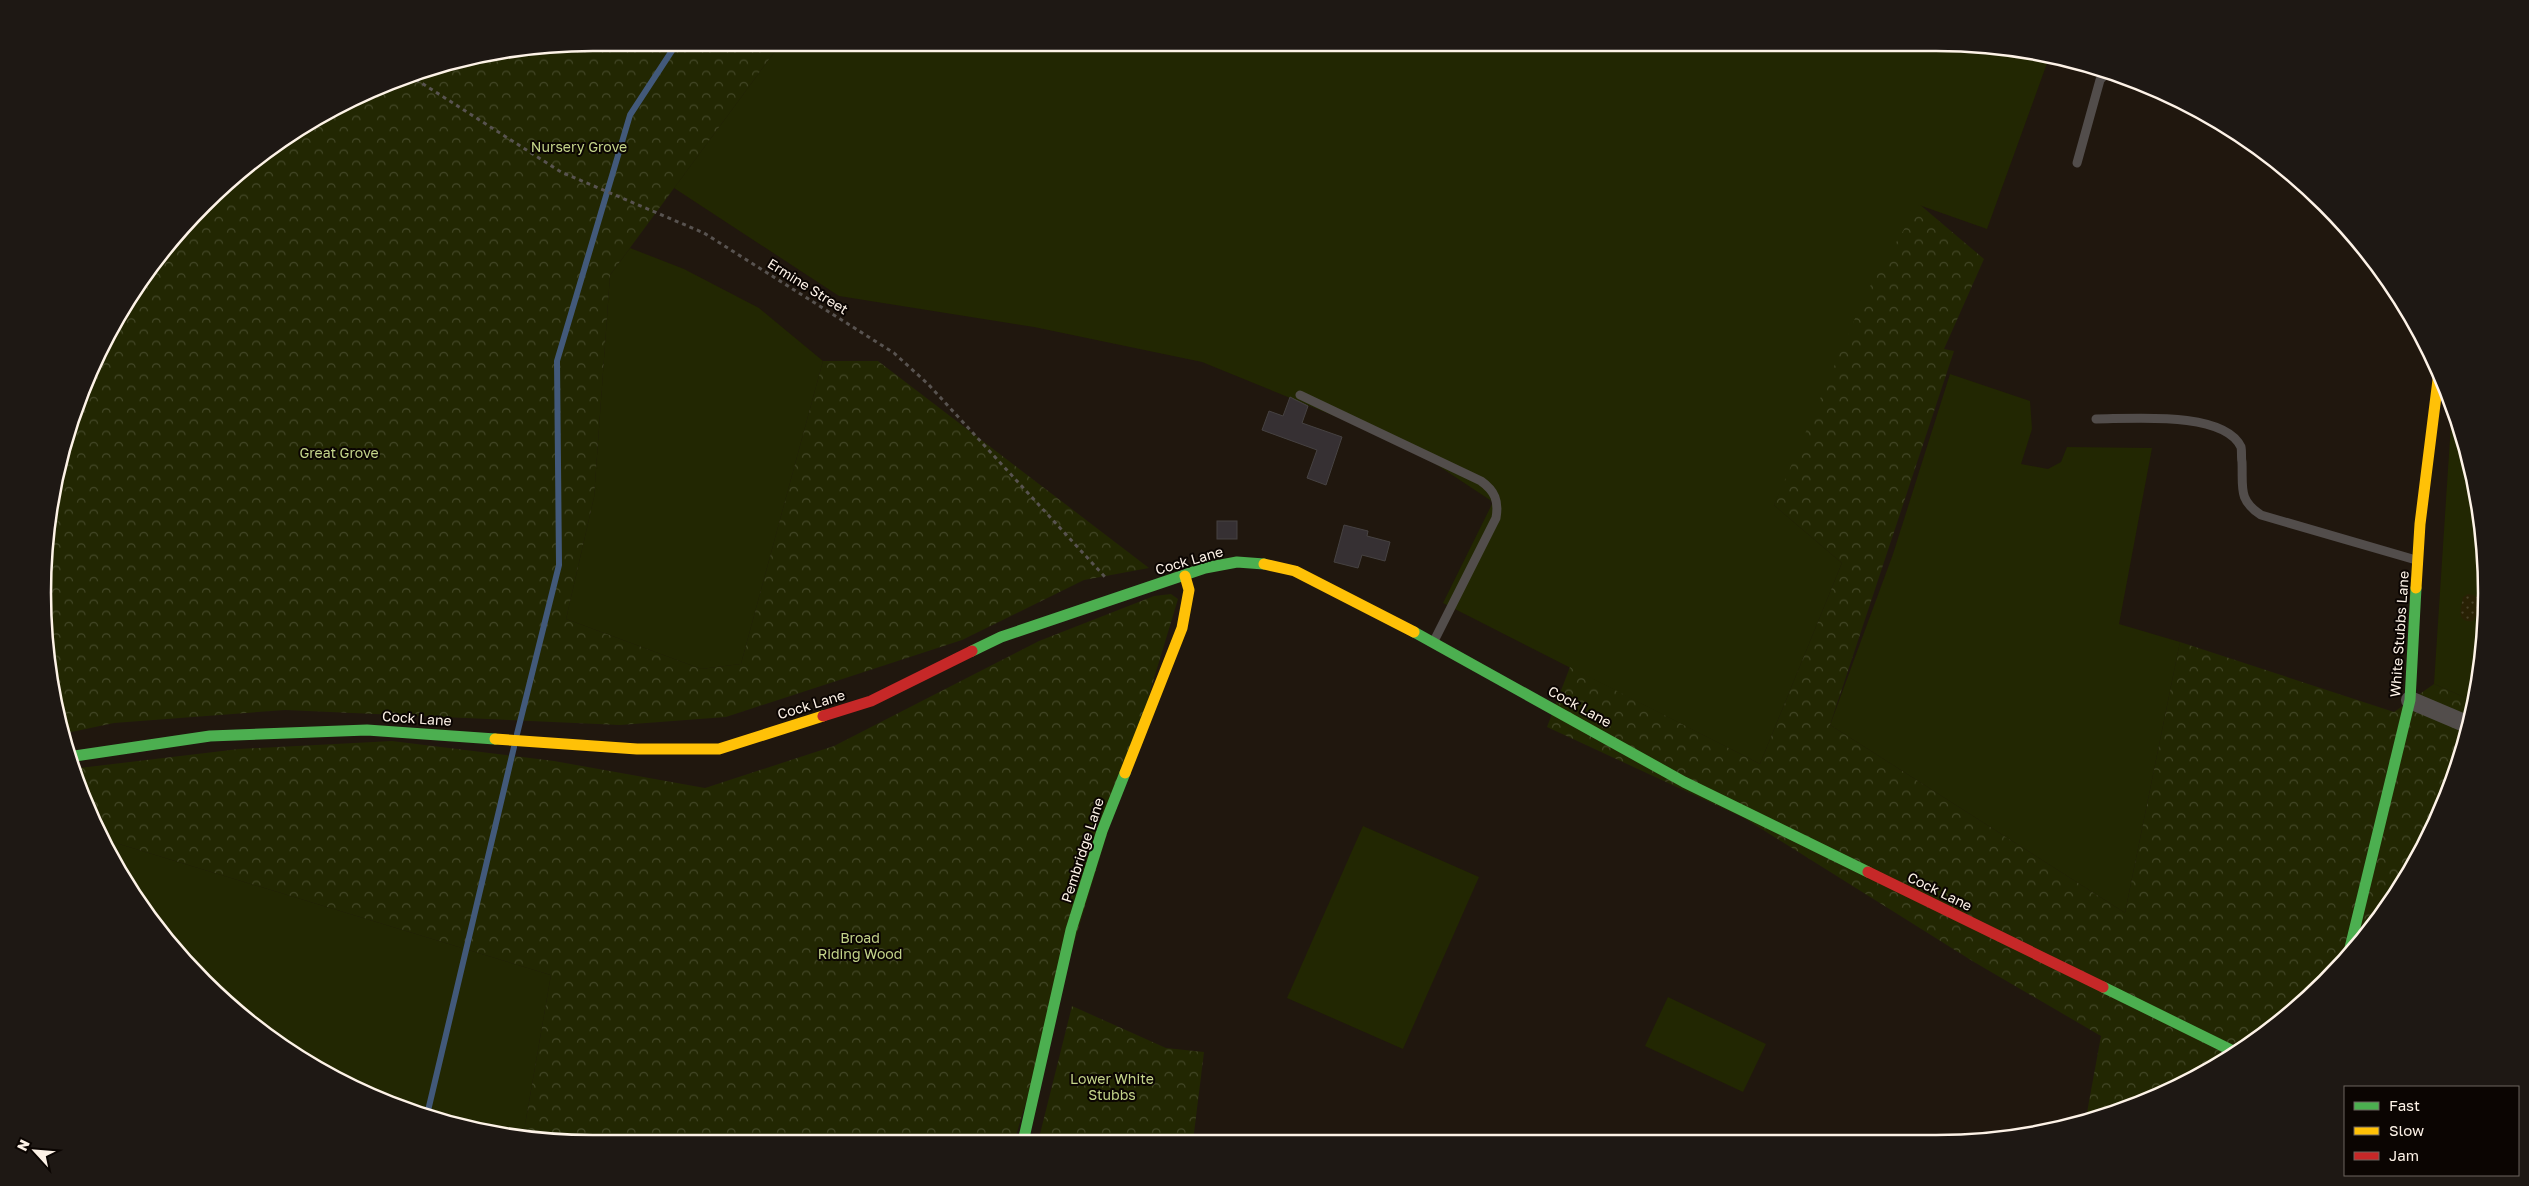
<svg xmlns="http://www.w3.org/2000/svg" width="2529" height="1186" font-family="'Golos Text',sans-serif">
	<style>
		.grass { fill: #222702 }
		.forest { fill: url(#forest-crowns) }
		.sand { fill: url(#sand-dots) }
		.lines { fill: none; stroke-linecap: round; stroke-linejoin: round }
		.stream { stroke: #42597a; stroke-width: 6 }
		.building { fill: #363033; stroke: #464242 }
		.path { stroke: #585350; stroke-width: 3; stroke-dasharray: 4 4; stroke-linecap: butt }
		.lane { stroke: #524d4b; stroke-width: 9 }
		.street { stroke: #524d4b; stroke-width: 18 }
		.fast { stroke: #4caf50; stroke-width: 11 }
		.slow { stroke: #ffc107; stroke-width: 11 }
		.jam { stroke: #c62828; stroke-width: 11 }
		.labels { text-anchor: middle; dominant-baseline: central; stroke-width: 4; stroke-linejoin: round; paint-order: stroke }
		.park-label { font-size: 14px; fill: #c4d48a; stroke: #0b0502 }
		.street-label { font-size: 14px; fill: #fdf2e7; stroke: #0b0502 }
		.rim { fill: none; stroke: #fdf2e7; stroke-width: 2.5 }
	</style>
	<defs>
		<pattern id="forest-crowns" width="20" height="18" patternUnits="userSpaceOnUse" patternTransform="scale(1.25)"><rect width="20" height="18" fill="#222702"/><path d="M2 6a3 3 0 1 1 6 0M12 15a3 3 0 1 1 6 0" fill="none" stroke="#434727"/></pattern>
		<pattern id="sand-dots" width="8" height="8" patternUnits="userSpaceOnUse" patternTransform="scale(1.25)"><rect width="8" height="8" fill="#292104"/><path d="M2 2h.1M6 6h.1" fill="none" stroke="#494229" stroke-width="1.8" stroke-linecap="round"/></pattern>
	</defs>
	<rect width="100%" height="100%" fill="#20170e"/>
	<g class="grass">
		<polygon points="781,43 1936,43 2050,55 1987,229 1919,205 1774,505 1842,563 1760,764 1443,603 1493,502 1410,447 1202,362 1034,327 839,296 674,188"/>
		<polygon points="630,248 684,269 759,308 823,361 741,664 701,669 566,619 594,497 610,275"/>
		<polygon points="1950,374 2030,401 2032,429 2021,464 2048,469 2061,462 2067,447 2152,448 2119,624 2180,642 2125,913 1830,725 1893,554"/>
		<polygon points="2452,408 2476,485 2486,593 2475,702 2434,684"/>
		<polygon points="1363,826 1479,877 1403,1049 1287,998"/>
		<path d="M103,839L551,975L523,1137C351,1120 175,997 103,839Z"/>
		<polygon points="1668,997 1766,1044 1743,1092 1645,1046"/>
	</g>
	<g class="forest">
		<polygon points="593,43 781,43 610,275 594,497 566,619 701,669 741,664 823,361 878,361 1149,568 1084,580 962,640 726,717 620,725 285,710 114,723 62,734 53,700 43,593 53,486 72,416 116,318 179,230 230,179 318,116 416,72 486,53"/>
		<polygon points="1919,204 1984,259 1944,349 1954,351 1830,725 2125,913 2180,642 2394,712 2434,684 2475,702 2445,803 2373,928 2271,1030 2147,1101 2086,1118 2101,1036 1974,962 1744,818 1547,727 1570,667 1760,764 1842,563 1774,505 1866,293"/>
		<polygon points="1171,594 1178,599 1014,1142 593,1143 523,1137 551,975 103,839 71,769 239,749 392,741 554,761 705,788 834,746 1039,641 1154,596"/>
		<polygon points="1072,1006 1166,1048 1204,1052 1193,1141 1038,1142"/>
	</g>
	<path class="sand" d="M2468,594C2486,596 2481,611 2473,621C2456,623 2461,609 2463,597Z"/>
	<g class="lines">
		<g class="stream">
			<polyline points="517,734 559,565 557,361 630,115 677,43"/>
			<polyline points="427,1115 514,747"/>
		</g>
	</g>
	<g class="building">
		<polygon points="1290,397 1308,406 1302,423 1342,437 1326,485 1307,478 1317,450 1262,430 1269,411 1283,416"/>
		<rect x="1217" y="521" width="20" height="18"/>
		<polygon points="1344,525 1368,531 1367,536 1390,542 1385,561 1362,555 1358,568 1334,562"/>
	</g>
	<g class="lines">
		<polyline class="path" points="409,75 561,172 704,233 894,353 928,384 1105,577"/>
		<g class="lane">
			<polyline points="2077,163 2100,80 2107,72"/>
			<path d="M1300,395L1481,481C1495,491 1499,501 1496,518L1435,639"/>
			<path d="M2096,419C2129,419 2224,410 2241,447C2242,451 2241,458 2242,462C2243,488 2238,500 2261,515L2416,560"/>
		</g>
		<polyline class="street" points="2410,700 2469,725"/>
		<g class="fast">
			<polyline points="1414,632 1684,782 1868,872"/>
			<polyline points="972,651 1001,637 1205,568 1237,562 1264,564"/>
			<polyline points="68,757 210,736 367,730 495,739"/>
			<polyline points="2349,952 2410,700 2416,588"/>
			<polyline points="2103,987 2233,1051"/>
			<polyline points="1023,1142 1071,930 1102,831 1125,773"/>
		</g>
		<g class="slow">
			<polyline points="1264,564 1295,571 1414,632"/>
			<polyline points="2416,588 2420,524 2439,372"/>
			<polyline points="495,739 637,749 719,749 823,716"/>
			<polyline points="1125,773 1182,628 1189,590 1185,576"/>
		</g>
		<g class="jam">
			<polyline points="823,716 871,701 972,651"/>
			<polyline points="1868,872 2103,987"/>
		</g>
	</g>
	<g class="labels">
		<g class="park-label">
			<text x="579" y="146">Nursery Grove</text>
			<text x="339" y="452">Great Grove</text>
			<text x="860" y="937">Broad<tspan x="860" dy="16">Riding Wood</tspan></text>
			<text x="1112" y="1078">Lower White<tspan x="1112" dy="16">Stubbs</tspan></text>
		</g>
		<g class="street-label">
			<text transform="translate(808 286) rotate(32)">Ermine Street</text>
			<text transform="translate(1189 560) rotate(-16)">Cock Lane</text>
			<text transform="translate(2399 634) rotate(-86)">White Stubbs Lane</text>
			<text transform="translate(811 704) rotate(-17)">Cock Lane</text>
			<text transform="translate(1580 706) rotate(29)">Cock Lane</text>
			<text transform="translate(417 718) rotate(4)">Cock Lane</text>
			<text transform="translate(1082 850) rotate(-72)">Pembridge Lane</text>
			<text transform="translate(1940 891) rotate(26)">Cock Lane</text>
		</g>
	</g>
	<path d="M0 0H2529V1186H0ZM593 51H1936A542 542 0 0 1 2478 593V593A542 542 0 0 1 1936 1135H593A542 542 0 0 1 51 593V593A542 542 0 0 1 593 51Z" fill="#1e1814" fill-rule="evenodd"/>
	<path class="rim" d="M593 51H1936A542 542 0 0 1 2478 593V593A542 542 0 0 1 1936 1135H593A542 542 0 0 1 51 593V593A542 542 0 0 1 593 51Z"/>
	<rect x="2344" y="1086" width="175" height="90" fill="#0b0502" stroke="#6c645e"/>
	<rect x="2354" y="1102" width="25" height="8" fill="#4caf50" stroke="#6c645e"/>
	<text x="2389" y="1111" font-size="15" fill="#fdf2e7">Fast</text>
	<rect x="2354" y="1127" width="25" height="8" fill="#ffc107" stroke="#6c645e"/>
	<text x="2389" y="1136" font-size="15" fill="#fdf2e7">Slow</text>
	<rect x="2354" y="1152" width="25" height="8" fill="#c62828" stroke="#6c645e"/>
	<text x="2389" y="1161" font-size="15" fill="#fdf2e7">Jam</text>
	<g transform="translate(35 1151) rotate(296)" stroke="#0b0502" stroke-width="4" paint-order="stroke">
	<path d="M0-4L9 19L0 12L-9 19Z" fill="#fdf2e7"/>
	<text y="-8" font-size="14" font-weight="bold" text-anchor="middle" fill="#fdf2e7">N</text>
	</g>
</svg>
